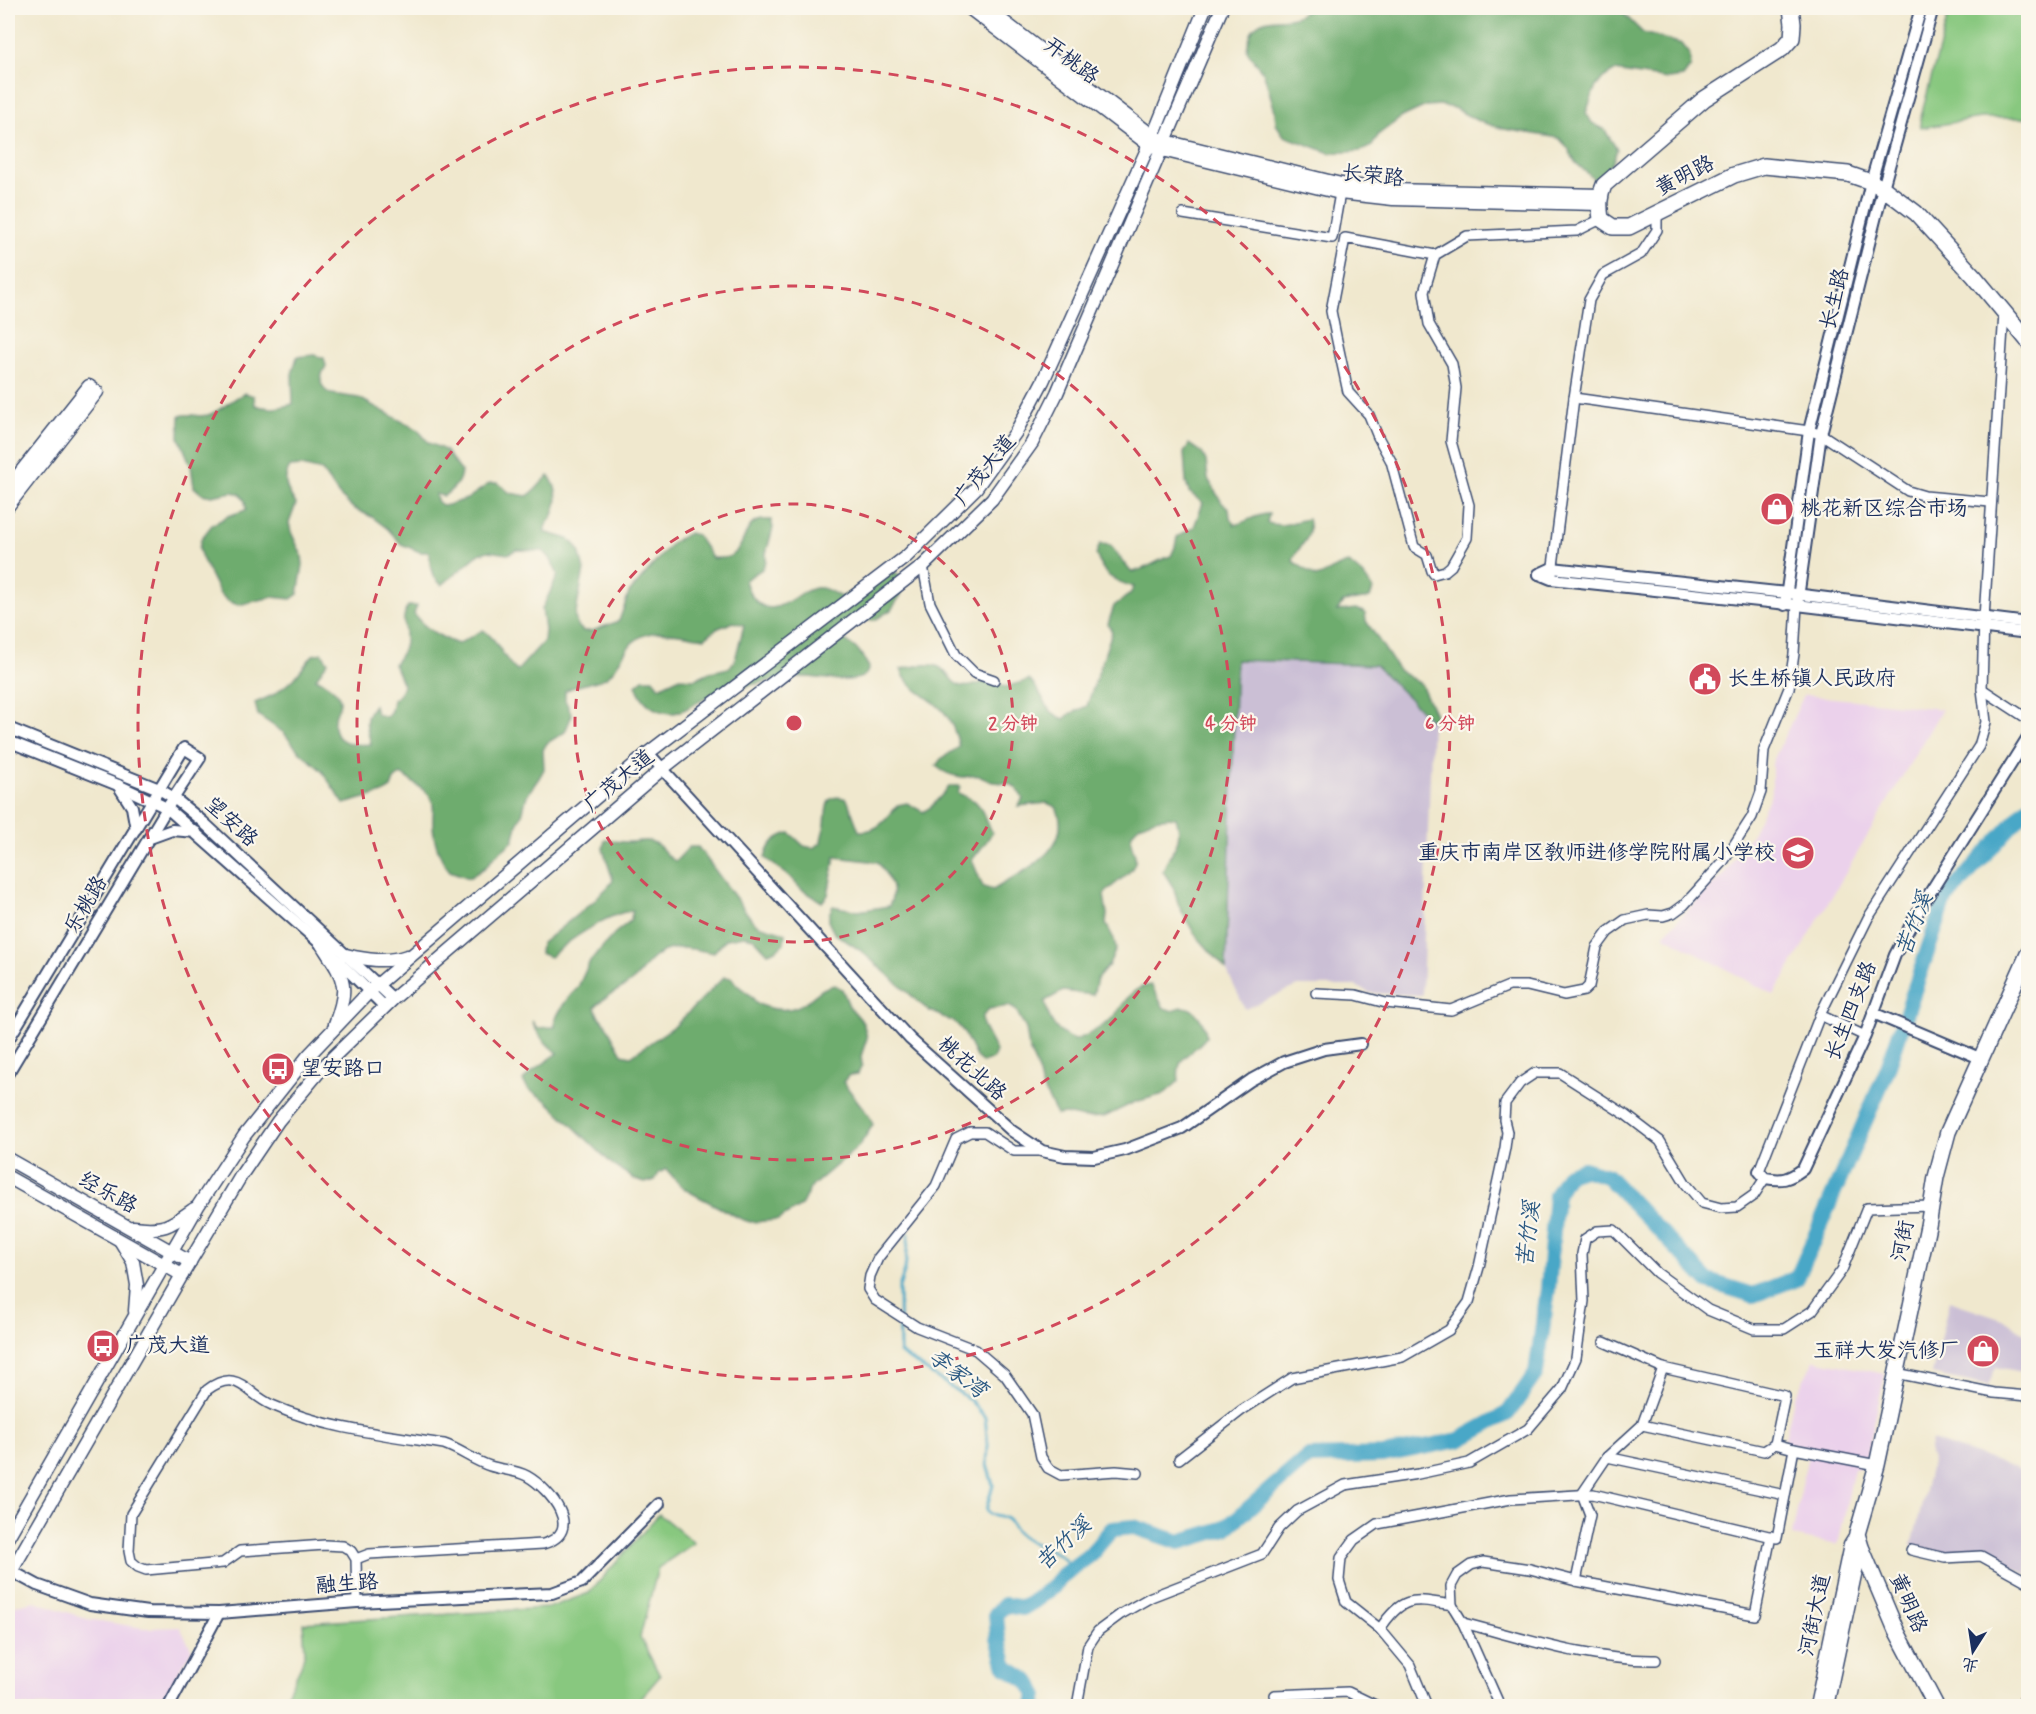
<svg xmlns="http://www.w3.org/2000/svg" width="2036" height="1714" font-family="Mynerve,'LXGW WenKai TC',sans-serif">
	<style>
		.built { fill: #ebd1eb }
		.industrial { fill: #cbbfd5 }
		.green { fill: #88c87f; stroke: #527c6e; stroke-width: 1.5 }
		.forest { fill: #6eac6e; stroke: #446e66; stroke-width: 1.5 }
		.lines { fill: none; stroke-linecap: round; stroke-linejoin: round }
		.stream { stroke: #48a7c7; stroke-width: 3 }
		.river { stroke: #48a7c7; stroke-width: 16 }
		.minor-casing { stroke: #3b4b6f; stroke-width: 12 }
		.tertiary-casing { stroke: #3b4b6f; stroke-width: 14 }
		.secondary-casing { stroke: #3b4b6f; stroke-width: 15 }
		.trunk-casing { stroke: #3b4b6f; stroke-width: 18 }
		.minor { stroke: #fff; stroke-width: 9 }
		.tertiary { stroke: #fff; stroke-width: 10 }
		.secondary { stroke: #fff; stroke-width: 12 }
		.trunk { stroke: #fff; stroke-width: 15 }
		.ring { fill: none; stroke: #d1495b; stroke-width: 3; stroke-dasharray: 10 8 }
		.labels { text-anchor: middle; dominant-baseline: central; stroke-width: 4.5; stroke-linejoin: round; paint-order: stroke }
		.street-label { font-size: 21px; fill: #1b2f5e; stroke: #fbf7ec }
		.poi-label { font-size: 21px; fill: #1b2f5e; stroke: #fbf7ec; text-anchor: start }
		.water-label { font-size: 22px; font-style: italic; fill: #2b5983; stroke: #fbf7ec }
		.centre { fill: #d1495b; stroke: #fbf7ec; stroke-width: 3 }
		.ring-label { font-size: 18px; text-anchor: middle; font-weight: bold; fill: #d1495b; stroke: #fbf7ec; stroke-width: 4.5; stroke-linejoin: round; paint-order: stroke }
	</style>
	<rect width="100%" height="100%" fill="#fbf7ec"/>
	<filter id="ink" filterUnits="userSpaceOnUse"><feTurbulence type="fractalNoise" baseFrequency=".0167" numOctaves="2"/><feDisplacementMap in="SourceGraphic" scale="12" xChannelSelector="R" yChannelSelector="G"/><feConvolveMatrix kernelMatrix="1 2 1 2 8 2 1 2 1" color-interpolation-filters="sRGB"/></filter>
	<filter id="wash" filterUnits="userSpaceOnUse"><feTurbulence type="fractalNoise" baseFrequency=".008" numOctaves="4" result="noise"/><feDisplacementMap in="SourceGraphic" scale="24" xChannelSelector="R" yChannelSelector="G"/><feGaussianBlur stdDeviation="1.35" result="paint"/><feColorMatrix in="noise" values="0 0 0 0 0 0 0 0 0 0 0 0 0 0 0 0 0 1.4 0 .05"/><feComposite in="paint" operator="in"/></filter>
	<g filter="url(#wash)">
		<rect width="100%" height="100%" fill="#f0e8ce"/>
		<g class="built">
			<polygon points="1804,695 1942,709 1774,995 1663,935 1723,875 1753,832 1772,792 1772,763"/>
			<polygon points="1814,1360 1885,1374 1864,1467 1854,1469 1838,1545 1792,1536 1809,1449 1784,1443 1794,1398"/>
			<polygon points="35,1601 87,1619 144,1628 180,1627 192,1650 158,1706 8,1706 8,1621 16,1605"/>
		</g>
		<g class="industrial">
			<polygon points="1236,660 1375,665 1432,721 1422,995 1370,993 1356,986 1298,986 1245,1009 1226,969"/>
			<polygon points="1949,1301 2006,1320 2028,1336 2028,1373 1996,1367 1988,1386 1932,1374"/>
			<polygon points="1931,1440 2016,1468 2028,1475 2028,1575 1983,1551 1945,1555 1912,1546 1932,1460 1929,1449"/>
		</g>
		<g class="green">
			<polygon points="1950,8 2028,8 2028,118 1980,118 1921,128 1920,120"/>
			<polygon points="659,1514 694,1543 658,1568 640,1637 660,1676 634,1706 281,1706 301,1666 305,1651 303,1623 548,1608 589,1593"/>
		</g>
		<g class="forest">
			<path d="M1309,8H1613L1624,14L1643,33L1682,44L1689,53L1691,66L1683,77L1668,79L1614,71L1603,78L1595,88L1586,113L1592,123L1604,129L1617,149L1613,162L1597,182L1575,162L1568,148L1559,138L1504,129L1478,121L1454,108L1440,105L1426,106L1402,117L1379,134L1372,146L1361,151L1330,153L1284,136L1276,124L1275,111L1264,74L1247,51C1252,1 1285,32 1309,8Z"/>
			<path d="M314,355L324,358L326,366L322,374L321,383L325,390L331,394L359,398L418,430L429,443L445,450L461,471C460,483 454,488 444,496L435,494L438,502L444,506L467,499L490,483H498L510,493L527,496C537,491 540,482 549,476C558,488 559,501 553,515C549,522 546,522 544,532L568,539L575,544L579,550L584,570L575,617L577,625L583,631H592L619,621L629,593L673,542L689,533L697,535L712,558C756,563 732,516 771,520L773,528L766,553V561L762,569L745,580C747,588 750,595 756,601C775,621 796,591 815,588C824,586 833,593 841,597L895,572L902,577L901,595L891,610L875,620H864L855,623L840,636L859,651L869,667C868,670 867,673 865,675C853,685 820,677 806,677C778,678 751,684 724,692C719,694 712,694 707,697C697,702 685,712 674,713C654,713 642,702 636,685L643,679H653L659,687L678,678L695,679L710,672L729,668L735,660L744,625L734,622L716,629L705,638C676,635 646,622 627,649C621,657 616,670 608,676C600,683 578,683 565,691V700L572,715L565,732L547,743L543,750L544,769L539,778L527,795L522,815L518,822L513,841L492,859L486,867L469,878L450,871C438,857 432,836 433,817C433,809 435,806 431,798C427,790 410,781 401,774L394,780L391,788L383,793L344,804L322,771L297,749L284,733L258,715L255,703L273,695L294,679L313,655L322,653L328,662L316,678C325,683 339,690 340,701C340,707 335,714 334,720C331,743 353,746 371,744C367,727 362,720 374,705L376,714L386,717L391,711L393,700L400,694L403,685L394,664C399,657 405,650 405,641C406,626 400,619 408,606H417L414,614C424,629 442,638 458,644L483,630C499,640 502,659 517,671L544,641L545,630L542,609L558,575L550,558L543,551L516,550L508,554L488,551L479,554L442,585C428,573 432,568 429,552H420L401,544L388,529L372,517L353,508L339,495L322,471L302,466L290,467C281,481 288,492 296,504L289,523L291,532L302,556L303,565L298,594L291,599L272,597L238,605L228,601L220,594L202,558L199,549L201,539L212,525L228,516L246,510L245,501L240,494L232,492L212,496L202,494L194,487L191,466L179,437L180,416C192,412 197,418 208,415C221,411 232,399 245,393L254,396L255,405C268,410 279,408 293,404L292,374L297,357Z"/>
			<path d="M1189,444L1202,453L1206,461L1208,479L1222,503L1229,508L1230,518L1235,525C1247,522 1256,514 1269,514L1267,523C1286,528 1291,521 1308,519C1314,541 1298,543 1293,561L1316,577C1328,574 1337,565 1349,563L1364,576L1373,589L1370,598L1343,602L1337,611L1357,609L1365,613L1366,621L1399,671L1421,684L1435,715L1432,721L1375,665L1236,660L1226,969L1194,933L1179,906L1173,887L1163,871C1170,850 1185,843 1176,818C1163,815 1129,822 1131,842C1132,850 1138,856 1134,865C1128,878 1112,883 1104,895L1107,914L1106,924L1114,939L1116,949L1109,965L1097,979L1093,995L1063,991L1045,1001C1048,1020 1056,1034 1075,1040C1086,1036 1099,1029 1109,1021C1125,1007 1126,988 1151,985L1164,1008L1173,1011C1174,1010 1181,1007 1182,1007C1196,1006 1206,1026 1206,1037C1193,1055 1175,1054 1179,1081L1164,1094L1135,1102L1104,1117L1084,1118L1065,1114L1057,1115L1041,1085L1039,1074L1029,1049L1026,1029L1016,1010L1009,1006L989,1009L982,1017L983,1026L996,1051L993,1059L983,1063L976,1057L963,1031L956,1023L928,1010L860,950L834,933L829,923V914L833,906L858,911L889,906C898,889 888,877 878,862L835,857L828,895L822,902L801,889L789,876L765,858C768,844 777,836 790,833L804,846L813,848L821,843C821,836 824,830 825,824C827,808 824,792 847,799L859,831C879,832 886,819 898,805L907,803L923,812L931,807L950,786H960L958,793L975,801L980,807L992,832C987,843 979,850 972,860L983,887L993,890C1021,872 1076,849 1056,807L1047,803L1018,806L1023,799C1015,782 1009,783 993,782C988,781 985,777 980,776C974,774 968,777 962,777C951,776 943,772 936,766L941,759L959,747C957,736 951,720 944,712C931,696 907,690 901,669C912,667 929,662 939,667C945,670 949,677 953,681C963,692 977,684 989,680L1005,687L1029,680C1046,694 1040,709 1064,719L1070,714L1087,706L1112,632L1108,624L1114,606L1130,594L1134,587C1112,580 1104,577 1096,554L1100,544L1110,545L1131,572C1146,570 1157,560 1171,556L1175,547L1177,537L1194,527L1203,503L1189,492L1186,482L1184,453Z"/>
			<path d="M605,840C612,841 618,842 625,842C636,843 648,837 658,845C666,851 666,858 676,861L689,847H698L752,920L758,925L785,933L784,943L776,950L768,953L754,938L744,936L726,939L713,953C691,948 669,942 651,960C644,967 639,976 632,981C619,992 606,994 595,1007L598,1016L605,1023L622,1054L631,1056L676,1025L724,977L732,978C738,990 751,991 756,1003C775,1012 793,1013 810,999C819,992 823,987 835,985L842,989L849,1006L862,1021L865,1029L867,1038L861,1056L862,1065L858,1074L849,1075L843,1082L869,1116L873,1125L859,1146L810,1188L801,1206L778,1220L750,1222L741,1219L688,1191L680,1185L666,1169L659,1173L655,1180L645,1183L636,1180L613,1165L546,1100L529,1090L523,1081L529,1074L558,1053C546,1045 537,1034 532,1021L537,1028L555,1027V1019L565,1002L578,987L590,961L615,933L630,921L633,911C609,912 568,941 550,957L540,953L541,944L594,901C600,892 608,890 613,880L603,849Z"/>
		</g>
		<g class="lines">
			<path class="stream" d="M909,1234L905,1270L899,1287L900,1353L969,1399L985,1417L988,1445L987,1465L993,1485L986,1510L989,1514C1020,1518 1006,1528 1025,1539C1042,1549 1061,1549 1071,1569"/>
			<g class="river">
				<polyline points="2028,412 2026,421 2028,468"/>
				<polyline points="957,1706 978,1703 986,1706"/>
				<polyline points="1034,1706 1036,1694 1028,1681 1006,1667 998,1638 996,1614 1005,1605 1023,1608 1033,1602 1053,1587 1063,1575 1090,1555 1112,1529 1134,1527 1179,1542 1226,1528 1308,1457 1383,1455 1459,1440 1508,1413 1536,1373 1548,1289 1556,1195 1568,1174 1583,1169 1607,1176 1708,1281 1753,1295 1797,1278 1888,1068 1945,899 2028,807"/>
			</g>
		</g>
	</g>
	<g filter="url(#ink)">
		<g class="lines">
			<defs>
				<g id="minor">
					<polyline points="1183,214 1332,238 1340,193"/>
					<polyline points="1435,255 1345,238 1331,311 1336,336 1348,392 1369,415 1378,437 1391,461 1414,547 1427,555 1432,571 1434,574 1445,571 1451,566 1467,538 1469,505 1451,441 1456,388 1452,364 1429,324 1424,292 1435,255 1467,236 1577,231 1601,219"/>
					<polyline points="1574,398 1809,431 1821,434 1908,491 1925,496 1990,502"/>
					<polyline points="923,566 930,603 956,655 974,673 994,680"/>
					<polyline points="1552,574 1574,398 1589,300 1603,275 1641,254 1657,230 1657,213"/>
					<polyline points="1982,689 2028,719"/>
					<polyline points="1316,993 1356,995 1386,1003 1451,1010 1509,986 1527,986 1564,995 1584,991 1589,986 1597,947 1608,932 1625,920 1648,915 1663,916 1673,913 1684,905 1723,862 1752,817 1761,792 1764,750 1789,688 1794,654 1797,605"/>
					<polyline points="1820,1015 1865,1036"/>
					<polyline points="1042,1151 1014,1151 985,1132 970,1132 956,1139 936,1186 878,1258 870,1276 868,1289 875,1300 917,1327 976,1350 1005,1375 1032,1414 1041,1457 1048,1468 1061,1475 1116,1471 1138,1473"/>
					<polyline points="1759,1171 1820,1015 1868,918 1979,746 1986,722 1982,689 1984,618 2004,313"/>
					<polyline points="1604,1342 1663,1368 1785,1396 1775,1444"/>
					<polyline points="1896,1373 1994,1393 2028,1396"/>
					<polyline points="1642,1425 1764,1451 1775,1444 1794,1449"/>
					<polyline points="1607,1457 1785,1495"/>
					<polyline points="1179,1459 1242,1410 1292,1378 1402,1357 1449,1330 1469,1302 1479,1267 1505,1148 1507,1132 1504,1120 1505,1103 1520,1083 1535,1073 1560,1073 1626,1115 1660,1141 1686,1184 1702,1203 1721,1208 1737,1207 1754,1195 1765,1178"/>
					<polyline points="1911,1550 1945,1558 1981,1556 2028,1582"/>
					<path d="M356,1559L369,1554L543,1544C586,1532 550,1489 527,1476C516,1470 502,1470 490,1466C474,1461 461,1450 444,1444C386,1435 326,1429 272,1405C245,1393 238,1367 207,1390L131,1514L129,1551L131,1561L138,1567L146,1570L223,1563L240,1551L325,1545L343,1546L351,1551L356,1559L357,1602"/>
					<polyline points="1576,1581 1590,1515 1582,1494 1607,1457 1642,1425 1663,1368"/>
					<path d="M1463,1623C1526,1639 1590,1661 1656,1660"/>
					<path d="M1380,1629C1403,1594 1414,1599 1452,1605"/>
					<polyline points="1274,1695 1348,1692 1377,1706"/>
					<polyline points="1077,1706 1088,1646 1098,1631 1121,1614 1151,1597 1262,1554 1279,1528 1297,1511 1345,1485 1418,1474 1469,1463 1528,1429 1562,1389 1576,1358 1584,1301 1582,1254 1585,1239 1597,1231 1614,1230 1657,1273 1708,1310 1754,1329 1784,1329 1812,1311 1842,1270 1867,1208 1931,1206"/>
					<polyline points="1427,1706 1410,1665 1380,1629 1346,1602 1339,1580 1341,1558 1354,1540 1377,1524 1511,1499 1593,1494 1777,1538 1794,1449 1877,1465"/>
					<polyline points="1500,1706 1463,1623 1452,1605 1451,1586 1457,1575 1471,1565 1483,1562 1530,1569 1576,1581 1755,1615 1771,1536"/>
				</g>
				<g id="tertiary">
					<polyline points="1539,574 1551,579 1797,605 2028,633"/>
					<polyline points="1539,574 1552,568 1787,593 2028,623"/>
					<polyline points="1785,605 1809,431 1871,182 1921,8"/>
					<polyline points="1797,605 1821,434 1883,188 1933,8"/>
					<polyline points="8,728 159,789 174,798 203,822 393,999"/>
					<polyline points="8,741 118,785 167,808 322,945 385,1007"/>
					<polyline points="648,753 910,1039 1012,1131 1042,1151 1065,1156 1094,1157 1125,1150 1182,1128 1251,1080 1284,1062 1324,1049 1361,1044"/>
					<polyline points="118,785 132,807 136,829"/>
					<polyline points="150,838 172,830 196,832"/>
					<polyline points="1873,1013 1982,1059"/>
					<polyline points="8,1040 184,748 200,758 167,808 8,1073"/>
					<path d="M1759,1171L1765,1178C1782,1181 1788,1180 1803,1169L1865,1036L1895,955L1916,915L2028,737"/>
					<polyline points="11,1571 37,1585 90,1604 148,1612 219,1613 357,1602 552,1593 582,1582 659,1504"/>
					<polyline points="169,1706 219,1613"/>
					<polyline points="2022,1706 2028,1692"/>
				</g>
				<g id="secondary">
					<polyline points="969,8 1149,145 1162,150 1340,193 1393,199 1599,204"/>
					<polyline points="986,8 1153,136 1165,141 1341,184 1392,190 1600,195"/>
					<polyline points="8,488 89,386 97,392 8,506"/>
					<path d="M322,945C344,979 350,984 335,1024"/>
					<path d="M346,955C367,960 386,963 407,956"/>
					<polyline points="8,1159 190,1262"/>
					<polyline points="8,1177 182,1275"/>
					<path d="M133,1227C164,1231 170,1226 194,1209"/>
					<polyline points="121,1242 133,1262 137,1285 135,1311"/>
					<polyline points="8,1537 198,1206 244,1136 308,1056 369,992 648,753 907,556 976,488 1016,432 1043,381 1153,136 1205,8"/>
					<polyline points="8,1577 182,1275 242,1174 278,1121 324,1066 393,999 662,769 923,566 992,499 1032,443 1057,393 1222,8"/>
					<polyline points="1816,1706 1850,1545 1857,1534"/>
					<polyline points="1827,1706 1861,1547"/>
				</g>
				<g id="trunk">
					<path d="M1791,8L1793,24L1792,38L1782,49L1704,99L1604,185C1599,197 1599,205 1601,219L1613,227H1629L1734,175L1764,166L1848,174L1871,182L1883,188L1916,213L1974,276L2028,341"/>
					<polyline points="1936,1706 1896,1630 1861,1547 1857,1534 1877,1465 1928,1226 1936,1177 1948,1132 2028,954"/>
				</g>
			</defs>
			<use href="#minor" class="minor-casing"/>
			<use href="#tertiary" class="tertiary-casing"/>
			<use href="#secondary" class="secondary-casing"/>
			<use href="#trunk" class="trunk-casing"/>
			<use href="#minor" class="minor"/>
			<use href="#tertiary" class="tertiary"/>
			<use href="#secondary" class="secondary"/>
			<use href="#trunk" class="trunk"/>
		</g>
	</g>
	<g class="ring">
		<circle cx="794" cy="723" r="219"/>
		<circle cx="794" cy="723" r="437"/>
		<circle cx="794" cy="723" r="656"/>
	</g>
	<defs>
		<symbol id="shop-disc" viewBox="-11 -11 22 22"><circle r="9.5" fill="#d1495b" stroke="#fbf7ec"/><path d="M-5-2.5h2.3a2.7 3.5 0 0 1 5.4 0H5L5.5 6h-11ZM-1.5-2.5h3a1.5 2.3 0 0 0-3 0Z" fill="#fff"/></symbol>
		<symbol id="civic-disc" viewBox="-11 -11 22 22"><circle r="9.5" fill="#d1495b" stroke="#fbf7ec"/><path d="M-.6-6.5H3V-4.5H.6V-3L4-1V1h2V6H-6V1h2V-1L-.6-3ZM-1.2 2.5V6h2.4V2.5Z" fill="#fff"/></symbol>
		<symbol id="school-disc" viewBox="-11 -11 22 22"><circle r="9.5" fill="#d1495b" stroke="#fbf7ec"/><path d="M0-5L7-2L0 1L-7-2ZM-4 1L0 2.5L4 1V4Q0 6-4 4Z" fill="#fff"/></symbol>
		<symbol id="bus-disc" viewBox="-11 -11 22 22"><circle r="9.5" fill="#d1495b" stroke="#fbf7ec"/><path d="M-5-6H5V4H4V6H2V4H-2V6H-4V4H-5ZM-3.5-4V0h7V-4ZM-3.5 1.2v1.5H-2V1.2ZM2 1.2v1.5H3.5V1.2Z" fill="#fff"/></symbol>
	</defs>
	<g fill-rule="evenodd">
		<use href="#shop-disc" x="1758" y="490" width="38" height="38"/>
		<use href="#civic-disc" x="1686" y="660" width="38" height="38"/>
		<use href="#school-disc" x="1779" y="834" width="38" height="38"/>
		<use href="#bus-disc" x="259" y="1050" width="38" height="38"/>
		<use href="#bus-disc" x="84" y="1327" width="38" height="38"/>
		<use href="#shop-disc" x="1964" y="1332" width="38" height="38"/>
	</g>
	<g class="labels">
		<g class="street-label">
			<text transform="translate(1071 61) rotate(37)">开桃路</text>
			<text transform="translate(1373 176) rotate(6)">长荣路</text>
			<text transform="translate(1685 176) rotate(-27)">黄明路</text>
			<text transform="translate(1835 299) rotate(-76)">长生路</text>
			<text transform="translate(985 470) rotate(-51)">广茂大道</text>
			<text transform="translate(619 781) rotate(-40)">广茂大道</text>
			<text transform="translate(231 822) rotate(42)">望安路</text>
			<text transform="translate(86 905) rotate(-59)">乐桃路</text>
			<text transform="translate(1851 1011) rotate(-68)">长生四支路</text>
			<text transform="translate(972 1069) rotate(42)">桃花北路</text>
			<text transform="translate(108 1193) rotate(29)">经乐路</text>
			<text transform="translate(1903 1241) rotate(-79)">河街</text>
			<text transform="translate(347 1584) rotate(-4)">融生路</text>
			<text transform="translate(1908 1603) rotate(66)">黄明路</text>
			<text transform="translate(1815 1615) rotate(-78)">河街大道</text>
		</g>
		<g class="poi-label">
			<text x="1800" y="509">桃花新区综合市场</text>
			<text x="1728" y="679">长生桥镇人民政府</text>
			<text x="1775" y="853" text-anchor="end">重庆市南岸区教师进修学院附属小学校</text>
			<text x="301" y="1069">望安路口</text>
			<text x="126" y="1346">广茂大道</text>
			<text x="1960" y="1351" text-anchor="end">玉祥大发汽修厂</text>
		</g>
		<g class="water-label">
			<text transform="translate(1915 924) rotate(-69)">苦竹溪</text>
			<text transform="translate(1529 1234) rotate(-83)">苦竹溪</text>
			<text transform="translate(957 1374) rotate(37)">李家湾</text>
			<text transform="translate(1064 1544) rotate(-43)">苦竹溪</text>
		</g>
	</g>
	<circle cx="794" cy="723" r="9" class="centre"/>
	<g class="ring-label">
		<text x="1013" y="729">2 分钟</text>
		<text x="1231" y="729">4 分钟</text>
		<text x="1450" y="729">6 分钟</text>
	</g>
	<rect width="2036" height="1714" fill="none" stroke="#fbf7ec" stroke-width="30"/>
	<g transform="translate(1973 1651) rotate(192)" stroke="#fbf7ec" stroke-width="4.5" paint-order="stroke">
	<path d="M0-4.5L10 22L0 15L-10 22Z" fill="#1b2f5e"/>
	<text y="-9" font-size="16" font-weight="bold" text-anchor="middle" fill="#1b2f5e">北</text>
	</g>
</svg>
